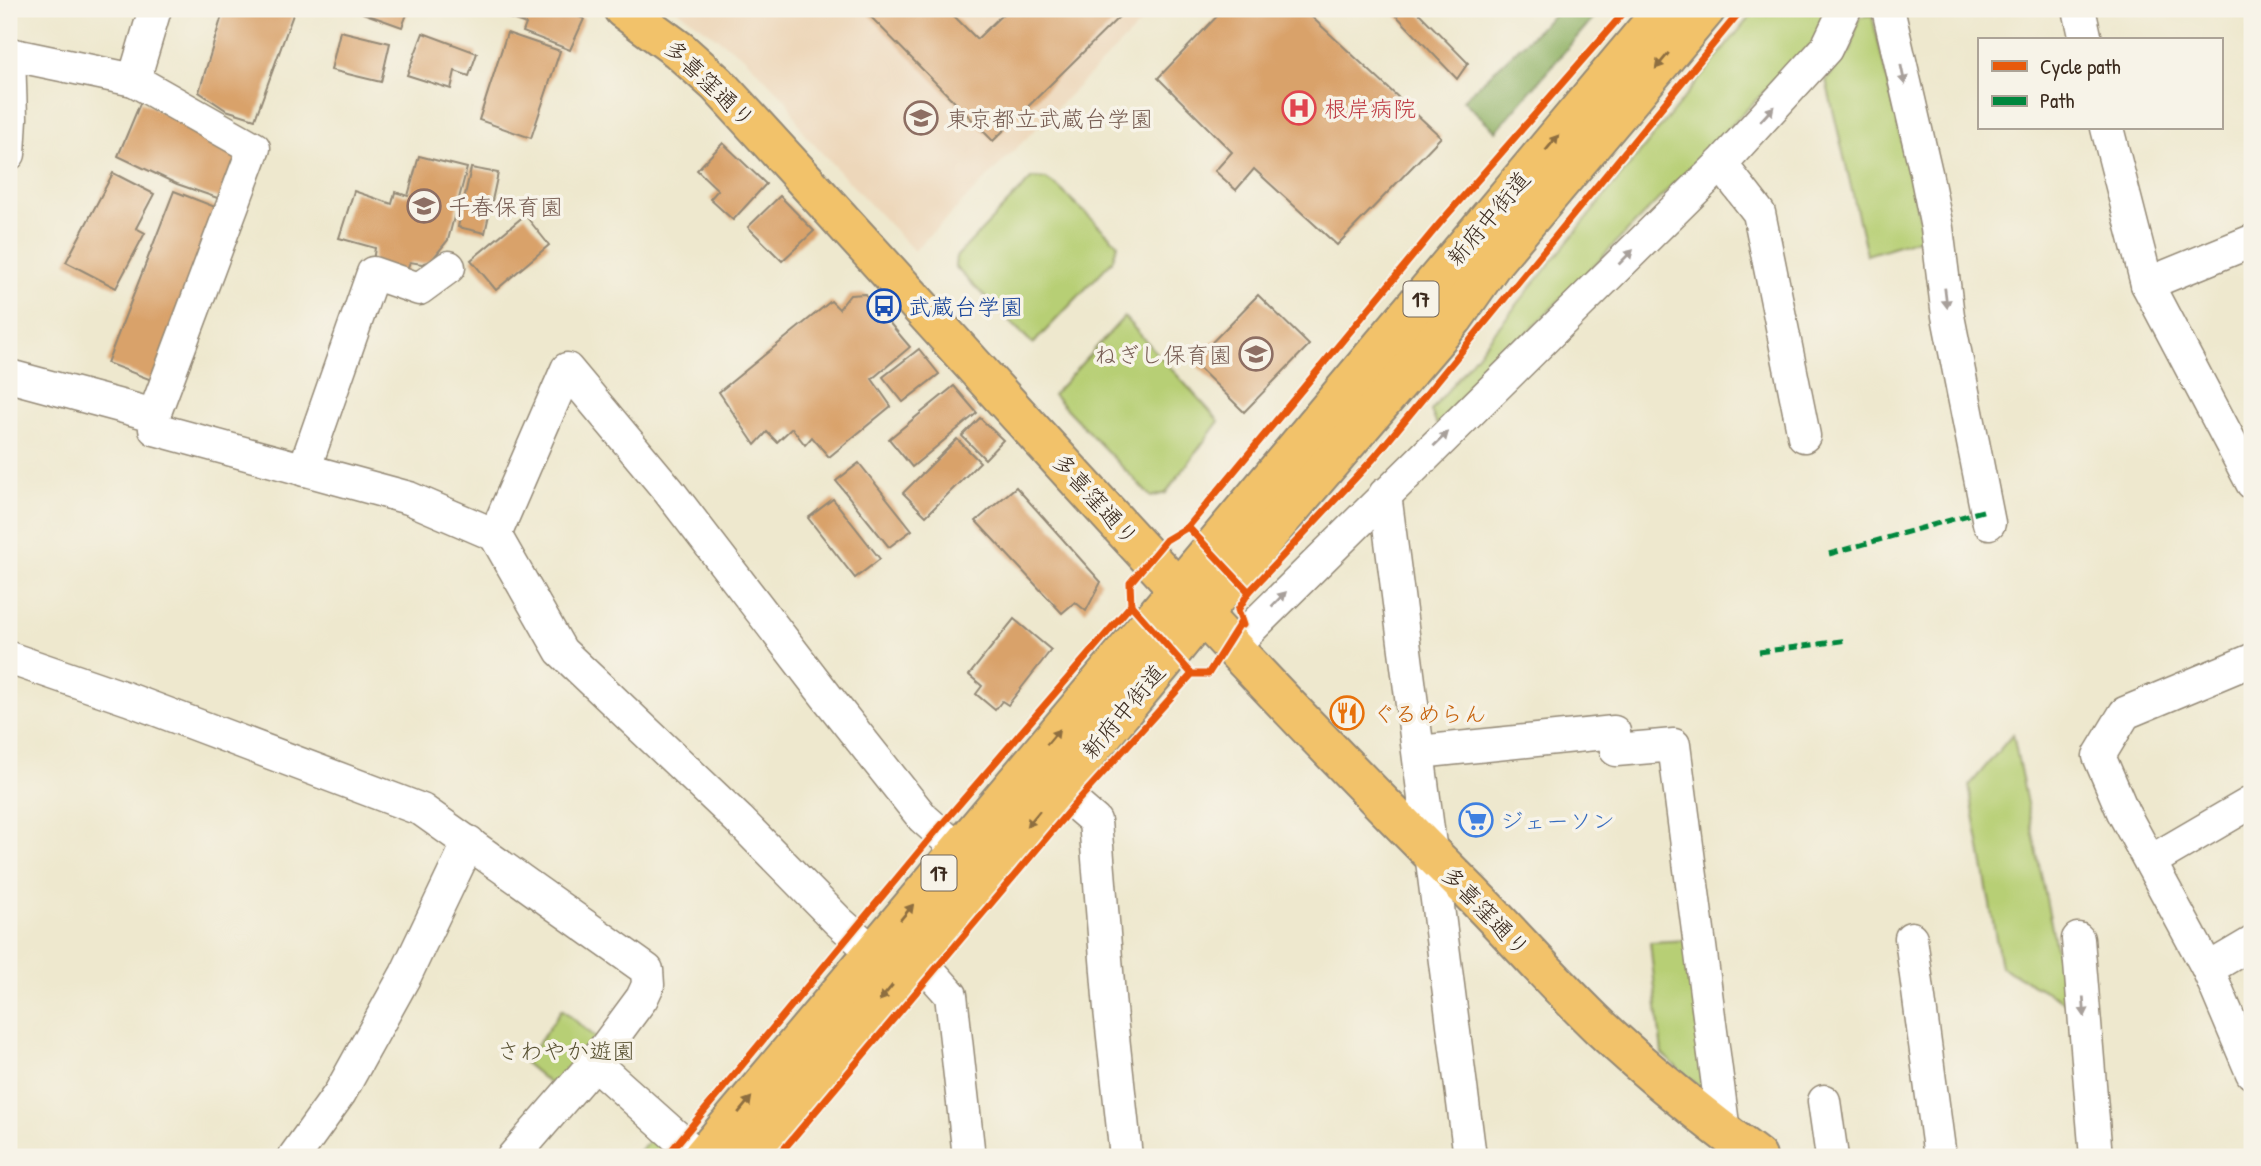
<svg xmlns="http://www.w3.org/2000/svg" width="2261" height="1166" font-family="'Patrick Hand','Klee One',sans-serif">
	<style>
		.built { fill: #edd7ba }
		.green { fill: #b7cf74; stroke: #797c49; stroke-width: 2 }
		.forest { fill: #91b266; stroke: #666e42; stroke-width: 2 }
		.building { fill: #d9a26b }
		.lines { fill: none; stroke-linecap: round; stroke-linejoin: round }
		.minor-casing { stroke: #948976; stroke-width: 35 }
		.major-casing { stroke: #948976; stroke-width: 42 }
		.minor { stroke: #fff; stroke-width: 32 }
		.major { stroke: #f2c26a; stroke-width: 38 }
		.quiet { stroke: #00873e; stroke-width: 5; stroke-dasharray: 10 5; stroke-linecap: butt }
		.cycleway-casing { stroke: #f7f3e8; stroke-width: 11 }
		.cycleway { stroke: #e8590c; stroke-width: 7 }
		.oneway { fill: #8d6e40 }
		.oneway2 { fill: #a79f9a }
		.labels { text-anchor: middle; dominant-baseline: central; stroke-width: 7; stroke-linejoin: round; paint-order: stroke }
		.shield { fill: #f7f3e8; stroke: #73665b; stroke-width: 2 }
		.shield-label { font-size: 21px; font-weight: bold; fill: #3b2a1e }
		.street-label { font-size: 23px; fill: #3b2a1e; stroke: #f7f3e8 }
		.health-label { font-size: 23px; fill: #be3a42; stroke: #f7f3e8; text-anchor: start }
		.education-label { font-size: 23px; fill: #785e54; stroke: #f7f3e8; text-anchor: start }
		.transit-label { font-size: 23px; fill: #164399; stroke: #f7f3e8; text-anchor: start }
		.food-label { font-size: 23px; fill: #c56008; stroke: #f7f3e8; text-anchor: start }
		.shop-label { font-size: 23px; fill: #366cbe; stroke: #f7f3e8; text-anchor: start }
		.park-label { font-size: 23px; fill: #5a5334; stroke: #f7f3e8 }
	</style>
	<rect width="100%" height="100%" fill="#f7f3e8"/>
	<filter id="ink" filterUnits="userSpaceOnUse"><feTurbulence type="fractalNoise" baseFrequency=".0143" numOctaves="2"/><feDisplacementMap in="SourceGraphic" scale="14" xChannelSelector="R" yChannelSelector="G"/><feConvolveMatrix kernelMatrix="1 2 1 2 8 2 1 2 1" color-interpolation-filters="sRGB"/></filter>
	<filter id="wash" filterUnits="userSpaceOnUse"><feTurbulence type="fractalNoise" baseFrequency=".00686" numOctaves="4" result="noise"/><feDisplacementMap in="SourceGraphic" scale="28" xChannelSelector="R" yChannelSelector="G"/><feGaussianBlur stdDeviation="1.57" result="paint"/><feColorMatrix in="noise" values="0 0 0 0 0 0 0 0 0 0 0 0 0 0 0 0 0 1.4 0 .05"/><feComposite in="paint" operator="in"/></filter>
	<g filter="url(#wash)">
		<rect width="100%" height="100%" fill="#eee8ce"/>
		<polygon class="built" points="676,9 1155,9 914,251 805,135 786,100 744,57"/>
		<g class="green">
			<polygon points="1756,9 1827,9 1820,35 1437,425 1431,411"/>
			<polygon points="1872,15 1924,237 1867,255 1826,80 1851,50 1859,17"/>
			<polygon points="1032,178 1046,179 1058,187 1118,244 1112,261 1033,344 955,267 956,257"/>
			<polygon points="1124,317 1219,421 1166,493 1151,497 1053,395"/>
			<polygon points="2013,734 2067,1003 2001,967 1969,786"/>
			<polygon points="1690,940 1705,1092 1662,1054 1650,942"/>
			<polygon points="562,1009 601,1043 561,1093 525,1063"/>
			<polygon points="662,1128 690,1157 633,1157"/>
		</g>
		<polygon class="forest" points="1560,9 1601,9 1496,131 1463,100"/>
		<g id="blocks">
			<g class="building">
				<polygon points="224,9 295,9 255,119 226,110 199,92"/>
				<polygon points="364,9 409,9 402,27 363,13"/>
				<polygon points="506,9 563,9 584,19 570,50 523,32 526,24 503,16"/>
				<polygon points="863,9 947,9 977,39 1008,9 1127,9 993,141"/>
				<polygon points="1224,9 1303,9 1441,137 1337,245 1254,169 1236,190 1215,171 1232,152 1158,78"/>
				<polygon points="1390,9 1415,9 1468,63 1457,79"/>
				<polygon points="340,31 390,43 381,82 331,70"/>
				<polygon points="423,33 477,53 469,76 455,71 451,89 407,75"/>
				<polygon points="507,33 560,51 531,138 479,120"/>
				<polygon points="141,101 250,157 232,203 177,184 118,156"/>
				<polygon points="723,143 766,184 733,220 710,199 718,190 697,170"/>
				<polygon points="419,156 467,168 448,240 431,261 422,264 410,262 405,274 373,261 375,248 339,238 354,191 392,204 395,192 408,196"/>
				<polygon points="471,168 498,173 485,233 458,227"/>
				<polygon points="113,173 154,194 136,228 145,233 116,288 66,262"/>
				<polygon points="174,191 228,212 162,384 107,363"/>
				<polygon points="780,196 814,231 782,261 748,227"/>
				<polygon points="525,215 549,245 496,290 471,260"/>
				<polygon points="865,294 910,347 872,379 891,406 829,457 812,437 805,445 792,428 777,442 767,432 755,445 719,392 831,301 839,309 850,295"/>
				<polygon points="1258,295 1309,345 1244,412 1193,362"/>
				<polygon points="919,349 939,374 903,402 883,377"/>
				<polygon points="954,386 977,413 912,467 889,439"/>
				<polygon points="980,418 1003,440 985,459 962,436"/>
				<polygon points="957,439 980,462 926,516 903,493"/>
				<polygon points="859,463 912,530 889,547 836,481"/>
				<polygon points="1016,487 1101,582 1086,611 1075,602 1062,613 976,521"/>
				<polygon points="833,499 880,559 855,578 808,518"/>
				<polygon points="1014,619 1051,650 1008,705 1002,701 995,710 976,694 982,686 969,675"/>
			</g>
		</g>
	</g>
	<g filter="url(#ink)">
		<use href="#blocks" fill-opacity="0" stroke="#948976" stroke-width="2"/>
		<g class="lines">
			<defs>
				<g id="minor">
					<polyline points="1888,9 1926,173 1937,228 1948,316 1989,523"/>
					<polyline points="2079,9 2086,40"/>
					<polyline points="9,53 11,118 9,154"/>
					<polyline points="9,54 134,80"/>
					<polyline points="2107,128 2147,284 2252,483"/>
					<polyline points="1721,164 1759,213 1804,436"/>
					<polyline points="2147,284 2252,241"/>
					<polyline points="9,376 154,415 155,429 409,498 495,535 561,651 739,820 838,921 873,952"/>
					<polyline points="154,415 254,148 134,80 155,9"/>
					<polyline points="304,470 373,273 419,289 449,267"/>
					<polyline points="1385,494 1470,1157"/>
					<polyline points="495,535 567,369 668,490 827,697 923,818 959,850"/>
					<polyline points="1231,648 1721,164 1826,49 1845,9"/>
					<polyline points="9,658 128,699 422,810 647,970 648,985 642,998 594,1063 513,1157"/>
					<polyline points="2252,660 2125,713 2099,756 2123,812 2208,969 2252,1073"/>
					<polyline points="1419,752 1614,732 1616,750 1674,745 1724,1132"/>
					<polyline points="1058,789 1095,821 1110,1009 1126,1157"/>
					<polyline points="2151,861 2252,802"/>
					<polyline points="1911,938 1940,1157"/>
					<polyline points="2078,939 2096,1157"/>
					<polyline points="917,957 951,995 969,1157"/>
					<polyline points="2208,969 2252,943"/>
					<polyline points="594,1063 699,1157"/>
					<polyline points="1824,1101 1832,1157"/>
					<polyline points="294,1157 340,1093 406,974 469,842"/>
				</g>
				<g id="major">
					<path d="M623,9L679,50L717,84C965,353 1205,629 1465,887C1511,933 1554,983 1601,1028C1650,1074 1703,1117 1757,1157"/>
					<polyline points="702,1157 1664,9"/>
					<polyline points="749,1157 1163,663 1243,564 1454,318 1494,261 1706,9"/>
				</g>
			</defs>
			<use href="#minor" class="minor-casing"/>
			<use href="#major" class="major-casing"/>
			<use href="#minor" class="minor"/>
			<use href="#major" class="major"/>
			<g class="quiet">
				<polyline points="1829,554 1986,510"/>
				<polyline points="1759,652 1848,640"/>
			</g>
			<defs>
				<g id="cycleway">
					<polyline points="1188,527 1249,592"/>
					<polyline points="1131,605 1192,674"/>
					<polyline points="1243,625 1238,610 1249,592 1374,458 1742,9"/>
					<polyline points="666,1157 937,830 1131,605 1130,583 1166,540 1188,527 1440,223 1627,9"/>
					<polyline points="777,1157 1074,805 1192,674 1208,674 1241,622"/>
				</g>
			</defs>
			<use href="#cycleway" class="cycleway-casing"/>
			<use href="#cycleway" class="cycleway"/>
		</g>
		<defs><path id="oneway-solid" d="M-6-.8H1V-3.2L6.5 0L1 3.2V.8H-6Z" transform="scale(1.75)"/></defs>
		<g class="oneway">
			<use href="#oneway-solid" transform="translate(1662 61) rotate(130)"/>
			<use href="#oneway-solid" transform="translate(1552 143) rotate(-50)"/>
			<use href="#oneway-solid" transform="translate(1053 737) rotate(-50)"/>
			<use href="#oneway-solid" transform="translate(1033 819) rotate(130)"/>
			<use href="#oneway-solid" transform="translate(907 912) rotate(-50)"/>
			<use href="#oneway-solid" transform="translate(886 993) rotate(130)"/>
			<use href="#oneway-solid" transform="translate(745 1105) rotate(-50)"/>
		</g>
		<g class="oneway2">
			<use href="#oneway-solid" transform="translate(1903 75) rotate(78)"/>
			<use href="#oneway-solid" transform="translate(1767 114) rotate(-48)"/>
			<use href="#oneway-solid" transform="translate(1626 257) rotate(-45)"/>
			<use href="#oneway-solid" transform="translate(1946 298) rotate(83)"/>
			<use href="#oneway-solid" transform="translate(1441 439) rotate(-44)"/>
			<use href="#oneway-solid" transform="translate(1279 599) rotate(-45)"/>
			<use href="#oneway-solid" transform="translate(2084 1007) rotate(86)"/>
		</g>
	</g>
	<defs>
		<symbol id="hospital-ring" viewBox="-11 -11 22 22"><circle r="9.5" fill="#f7f3e8" stroke="#e0444e" stroke-width="1.5"/><path d="M-5-5h3v3.5h4V-5h3V5h-3V1.5h-4V5h-3Z" fill="#e0444e"/></symbol>
		<symbol id="school-ring" viewBox="-11 -11 22 22"><circle r="9.5" fill="#f7f3e8" stroke="#8d6e63" stroke-width="1.5"/><path d="M0-5L7-2L0 1L-7-2ZM-4 1L0 2.5L4 1V4Q0 6-4 4Z" fill="#8d6e63"/></symbol>
		<symbol id="bus-ring" viewBox="-11 -11 22 22"><circle r="9.5" fill="#f7f3e8" stroke="#1a4fb4" stroke-width="1.5"/><path d="M-5-6H5V4H4V6H2V4H-2V6H-4V4H-5ZM-3.5-4V0h7V-4ZM-3.5 1.2v1.5H-2V1.2ZM2 1.2v1.5H3.5V1.2Z" fill="#1a4fb4"/></symbol>
		<symbol id="restaurant-ring" viewBox="-11 -11 22 22"><circle r="9.5" fill="#f7f3e8" stroke="#e8710a" stroke-width="1.5"/><path d="M-5-6h1v4h1v-4h1v4h1v-4h1v5L-1.5 .5V6h-2V.5L-5-1ZM5-6V6H3V1.5H1.5Q1.5-4 5-6Z" fill="#e8710a"/></symbol>
		<symbol id="supermarket-ring" viewBox="-11 -11 22 22"><circle r="9.5" fill="#f7f3e8" stroke="#3f7fe0" stroke-width="1.5"/><path d="M-6-5.5h2.5l.6 2H6L4.5 2H-2.5L-4.4-4H-6ZM-1.5 3.2a1.3 1.3 0 1 0 .1 0ZM3 3.2a1.3 1.3 0 1 0 .1 0Z" fill="#3f7fe0"/></symbol>
	</defs>
	<g fill-rule="evenodd">
		<use href="#hospital-ring" x="1280" y="89" width="38" height="38"/>
		<use href="#school-ring" x="902" y="99" width="38" height="38"/>
		<use href="#school-ring" x="405" y="187" width="38" height="38"/>
		<use href="#bus-ring" x="865" y="287" width="38" height="38"/>
		<use href="#school-ring" x="1237" y="335" width="38" height="38"/>
		<use href="#restaurant-ring" x="1328" y="694" width="38" height="38"/>
		<use href="#supermarket-ring" x="1457" y="801" width="38" height="38"/>
	</g>
	<g class="labels">
		<g class="shield">
			<rect x="1403.5" y="281.5" width="35" height="35" rx="5"/>
			<rect x="921.5" y="855.5" width="35" height="35" rx="5"/>
		</g>
		<g class="shield-label">
			<text x="1421" y="299">17</text>
			<text x="939" y="873">17</text>
		</g>
		<g class="street-label">
			<text transform="translate(710 83) rotate(44)">多喜窪通り</text>
			<text transform="translate(1488 218) rotate(-50)">新府中街道</text>
			<text transform="translate(1096 499) rotate(48)">多喜窪通り</text>
			<text transform="translate(1123 711) rotate(-50)">新府中街道</text>
			<text transform="translate(1486 911) rotate(46)">多喜窪通り</text>
		</g>
		<g class="health-label">
			<text x="1324" y="108">根岸病院</text>
		</g>
		<g class="education-label">
			<text x="946" y="118">東京都立武蔵台学園</text>
			<text x="448" y="206">千春保育園</text>
			<text x="1232" y="354" text-anchor="end">ねぎし保育園</text>
		</g>
		<g class="transit-label">
			<text x="908" y="306">武蔵台学園</text>
		</g>
		<g class="food-label">
			<text x="1372" y="713">ぐるめらん</text>
		</g>
		<g class="shop-label">
			<text x="1500" y="820">ジェーソン</text>
		</g>
		<g class="park-label">
			<text x="566" y="1050">さわやか遊園</text>
		</g>
	</g>
	<rect width="2261" height="1166" fill="none" stroke="#f7f3e8" stroke-width="35"/>
	<rect x="1978" y="38" width="245" height="91" fill="#f7f3e8" stroke="#aca397" stroke-width="2"/>
	<rect x="1992" y="61" width="35" height="10" fill="#e8590c" stroke="#aca397" stroke-width="2"/>
	<text x="2040" y="74" font-size="21" fill="#3b2a1e">Cycle path</text>
	<rect x="1992" y="96" width="35" height="10" fill="#00873e" stroke="#aca397" stroke-width="2"/>
	<text x="2040" y="108" font-size="21" fill="#3b2a1e">Path</text>
</svg>
